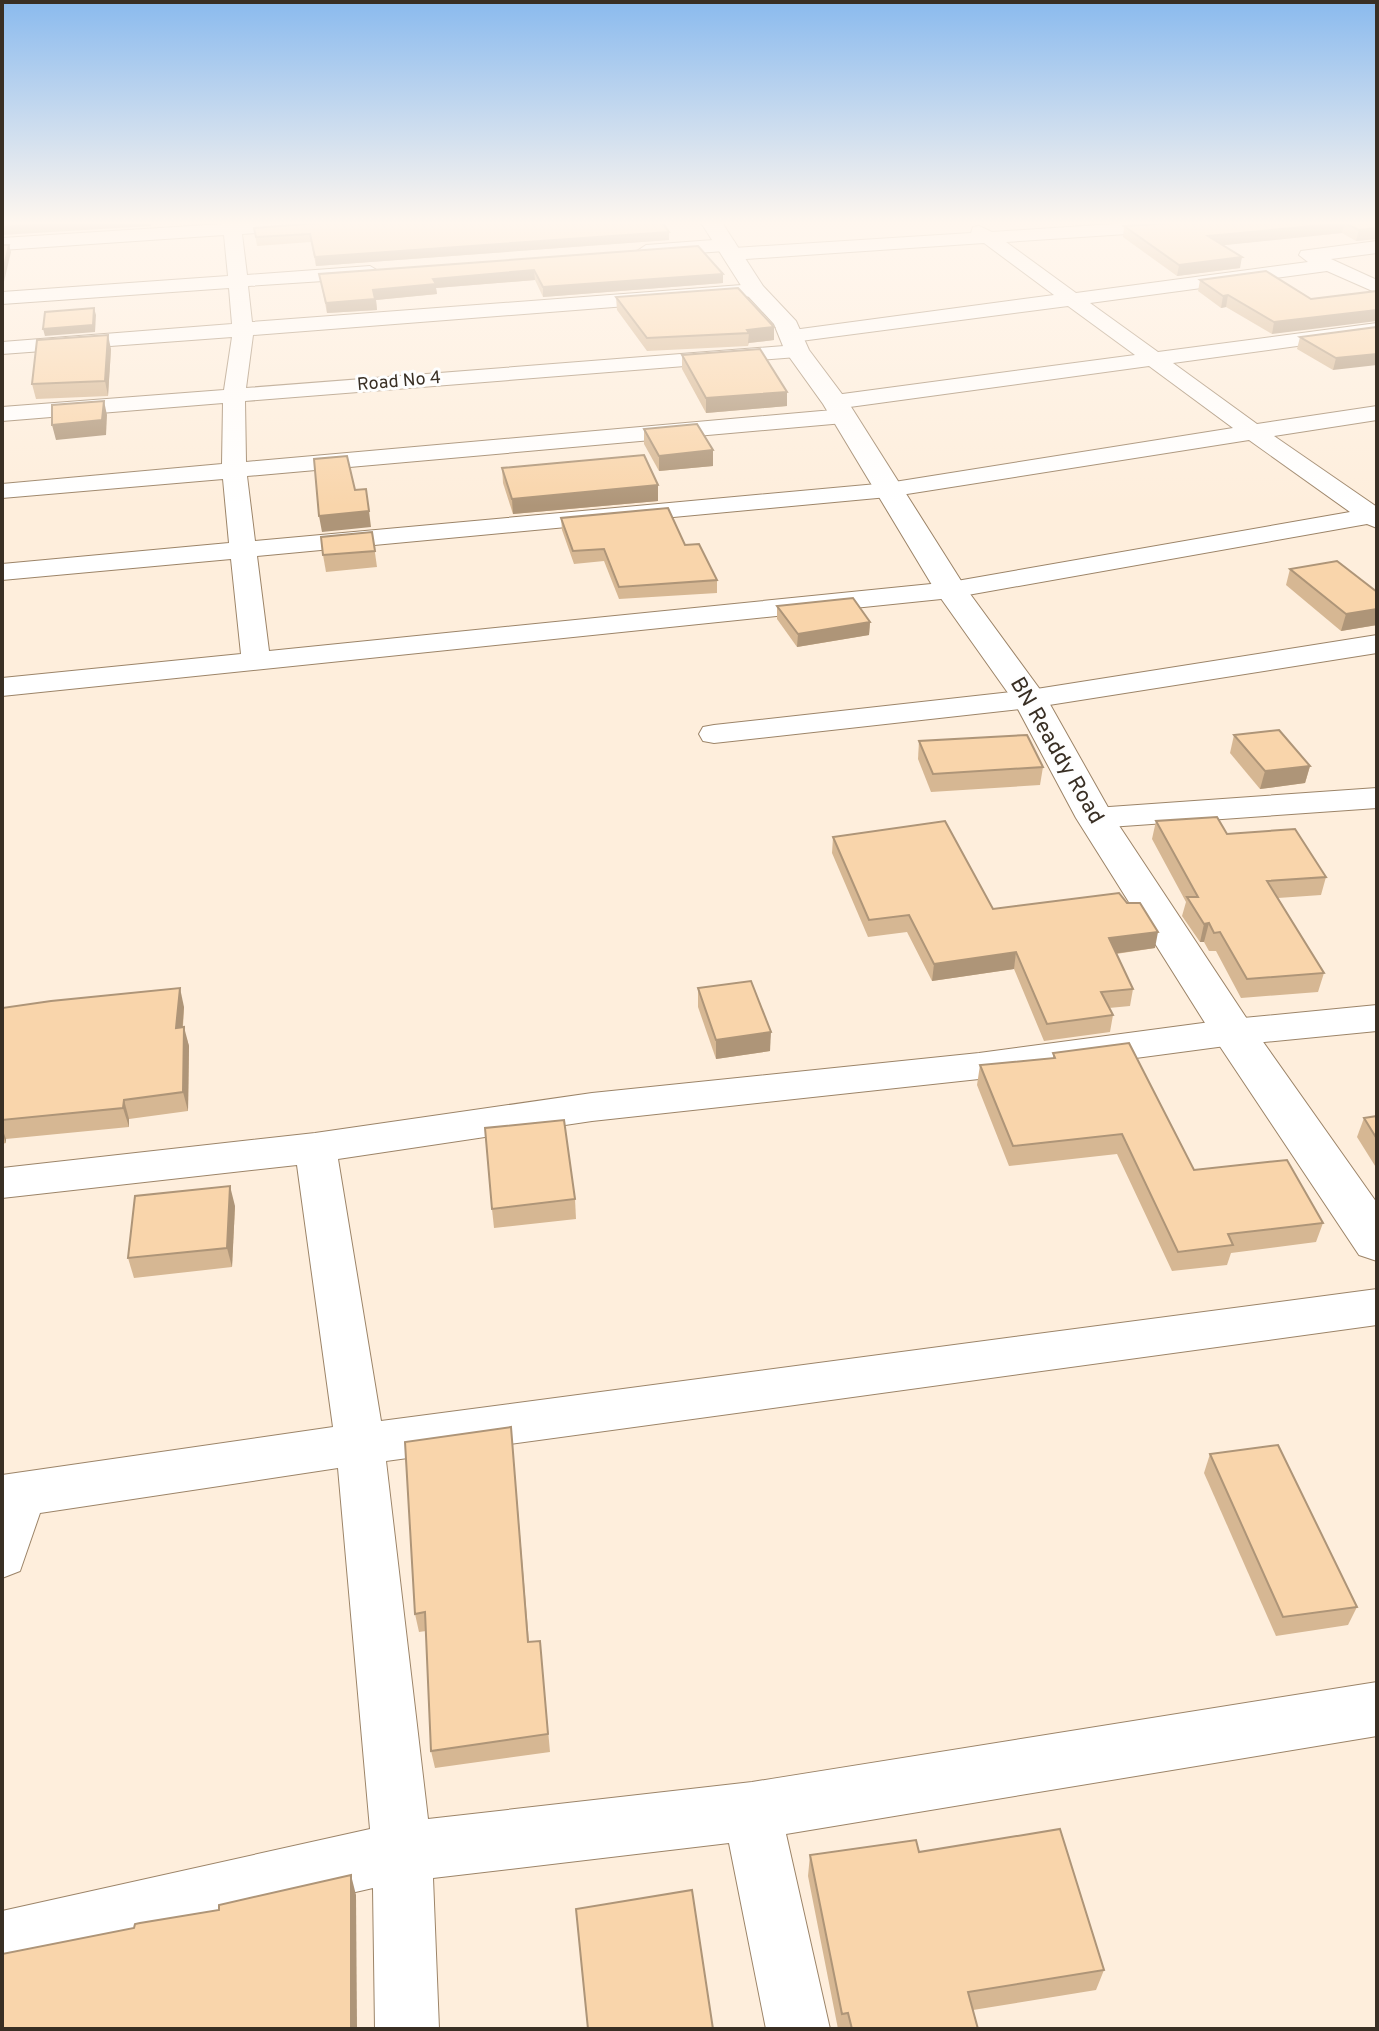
<svg xmlns="http://www.w3.org/2000/svg" width="1379" height="2031" font-family="Overpass,sans-serif">
	<style>
		.lines { fill: none; stroke-linecap: round; stroke-linejoin: round }
		.street-casing { stroke: #9c8468; stroke-width: 2 }
		.secondary-casing { stroke: #9c8468; stroke-width: 2 }
		.street { fill: #fff; fill-rule: evenodd }
		.secondary { fill: #fff; fill-rule: evenodd }
		.wall { fill: #d6b793 }
		.shaded-wall { fill: #ae9578 }
		.building { fill: #f9d5ab; stroke: #ae9578; stroke-width: 2 }
		.labels { text-anchor: middle; dominant-baseline: central; stroke-width: 6; stroke-linejoin: round; paint-order: stroke }
		.far-street-label { font-size: 18px; fill: #392f24; stroke: #fefefe }
		.street-label { font-size: 22px; fill: #392f24; stroke: #fefefe }
	</style>
	<rect width="100%" height="100%" fill="#feeedc"/>
	<g class="lines">
		<defs>
			<g id="street">
				<path d="M223,221H361L352,226L242,234L247,275L370,266L380,272L370,278L248,286L252,322L755,284L765,290L755,296L253,335L246,388L797,345L808,351L797,357L245,401L246,462L844,409L852,411L855,416L852,421L844,423L247,476L255,541L888,483L1233,428L1149,366L835,409L827,407L824,402L827,397L835,395L1135,355L1068,306L793,342L783,336L793,330L1054,295L984,243L731,260L724,258L722,254L724,251L646,257L637,251L646,245L727,239L734,241L736,245L734,248L971,233L973,227L979,226L992,232L1158,221H1258L1249,226L1006,242L1076,293L1308,262L1299,255L1301,251L1377,241V253L1331,259L1377,280V293L1327,271L1090,303L1158,352L1377,323V335L1173,363L1257,424L1377,406V420L1274,436L1377,507V528L1367,524L951,598L2,696V678L241,654L231,559L2,580V564L229,543L223,479L2,498V484L222,464L223,403L2,421V407L224,390L232,337L2,354V342L232,324L229,288L2,304V292L228,276L224,235L2,250V238L223,224ZM1249,440L1350,512L951,582L269,651L257,556L888,497Z"/>
				<polygon points="1377,635 1377,653 1030,708 714,743 703,741 699,734 703,727 714,725 1030,690"/>
				<polygon points="1377,788 1377,808 1095,828 1083,825 1078,818 1083,811 1095,808"/>
				<polygon points="1377,1005 1377,1031 1233,1045 979,1079 592,1121 338,1159 381,1421 1377,1289 1377,1325 386,1461 428,1819 752,1782 1377,1682 1377,1736 786,1834 830,2029 766,2029 729,1843 433,1878 439,2029 375,2029 373,1888 2,1973 2,1911 370,1829 338,1468 40,1513 20,1571 2,1578 2,1475 333,1427 297,1165 2,1198 2,1168 315,1133 592,1093 979,1053 1233,1019"/>
			</g>
			<polygon id="secondary" points="700,221 721,221 763,286 796,321 809,350 848,402 965,587 1047,699 1114,818 1249,1022 1377,1203 1377,1261 1359,1255 1217,1042 1076,818 1013,700 935,590 823,404 785,351 774,324 747,295"/>
		</defs>
		<use href="#street" class="street-casing"/>
		<use href="#secondary" class="secondary-casing"/>
		<use href="#street" class="street"/>
		<use href="#secondary" class="secondary"/>
	</g>
	<g class="wall">
		<polygon points="1377,221 1377,239 1356,241 1342,233 1223,245 1240,268 1177,276 1123,237 1124,226"/>
		<polygon points="254,228 669,232 669,240 316,266 311,242 257,246"/>
		<polygon points="698,246 723,283 543,297 535,280 436,288 437,294 376,300 377,310 327,313 319,274"/>
		<polygon points="1200,280 1311,299 1272,334 1226,307 1221,308 1198,291"/>
		<polygon points="616,297 774,340 749,343 748,346 647,351 617,310"/>
		<polygon points="1377,327 1333,370 1297,349 1300,337"/>
		<polygon points="111,349 108,396 36,399 32,384"/>
		<polygon points="682,355 787,392 787,406 706,413 682,369"/>
		<polygon points="644,429 713,466 659,471 644,444"/>
		<polygon points="502,468 658,485 658,501 513,514 503,483"/>
		<polygon points="561,518 685,545 717,580 717,593 619,599 604,561 574,564 562,530"/>
		<polygon points="372,532 377,567 326,572 323,555"/>
		<polygon points="1290,569 1377,592 1377,625 1341,631 1286,585"/>
		<polygon points="777,606 870,622 869,635 797,647 777,619"/>
		<polygon points="1234,735 1310,766 1305,783 1260,789 1230,753"/>
		<polygon points="919,741 1043,767 1040,785 931,792 918,759"/>
		<polygon points="1156,821 1326,877 1321,895 1278,898 1324,973 1318,992 1241,998 1216,951 1209,951 1204,942 1200,942 1182,916 1186,902 1152,839"/>
		<polygon points="833,837 993,909 1155,948 1116,954 1133,989 1130,1006 1109,1008 1113,1015 1110,1032 1044,1041 1014,969 932,981 907,932 868,937 832,853"/>
		<polygon points="698,988 770,1051 716,1059 698,1007"/>
		<polygon points="184,1007 183,1027 189,1046 188,1111 129,1119 129,1127 6,1139 6,1143 2,1144 2,1008"/>
		<polygon points="1053,1053 1194,1170 1323,1223 1316,1242 1231,1253 1227,1265 1172,1271 1117,1154 1009,1166 977,1085 980,1065 1053,1058"/>
		<polygon points="1377,1116 1377,1169 1357,1137 1364,1118"/>
		<polygon points="575,1199 576,1219 494,1228 492,1209"/>
		<polygon points="235,1206 232,1267 134,1278 128,1258"/>
		<polygon points="511,1427 529,1642 540,1641 550,1752 435,1768 431,1751 426,1631 419,1632 415,1614"/>
		<polygon points="1210,1454 1357,1607 1348,1625 1276,1636 1204,1473"/>
		<polygon points="919,1852 1104,1970 1096,1990 973,2010 978,2029 838,2029 808,1876 810,1855"/>
	</g>
	<g class="shaded-wall">
		<polygon points="98,221 152,221 151,226 2,235 2,227"/>
		<polygon points="1345,223 1342,233 1206,247 1208,236"/>
		<polygon points="1377,228 1377,239 1356,241 1359,230"/>
		<polygon points="669,232 669,240 316,266 315,257"/>
		<polygon points="9,245 11,252 3,286 2,286 2,275"/>
		<polygon points="1242,257 1240,268 1177,276 1179,265"/>
		<polygon points="534,270 535,280 436,288 437,294 376,300 377,310 327,313 326,303 373,290 433,279"/>
		<polygon points="723,274 723,283 543,297 543,287"/>
		<polygon points="1228,295 1226,307 1221,308 1223,296"/>
		<polygon points="94,308 96,315 95,332 45,336 43,329"/>
		<polygon points="1377,310 1377,321 1272,334 1274,322"/>
		<polygon points="774,327 774,340 748,343 749,333 747,330"/>
		<polygon points="108,335 111,349 108,396 105,381"/>
		<polygon points="1377,354 1377,365 1333,370 1336,358"/>
		<polygon points="787,392 787,406 706,413 706,398"/>
		<polygon points="104,401 107,415 106,435 56,440 52,425"/>
		<polygon points="713,450 713,466 659,471 659,456"/>
		<polygon points="658,485 658,501 513,514 512,499"/>
		<polygon points="369,511 371,527 322,532 319,516"/>
		<polygon points="1377,609 1377,625 1341,631 1346,614"/>
		<polygon points="870,622 869,635 797,647 798,634"/>
		<polygon points="1310,766 1305,783 1260,789 1265,771"/>
		<polygon points="1209,923 1204,942 1200,942 1204,924"/>
		<polygon points="1158,932 1155,948 1105,955 1109,938"/>
		<polygon points="1016,952 1014,969 932,981 934,964"/>
		<polygon points="180,988 184,1007 181,1047 176,1028"/>
		<polygon points="184,1027 189,1046 188,1111 183,1092"/>
		<polygon points="771,1032 770,1051 716,1059 716,1040"/>
		<polygon points="124,1100 129,1119 129,1127 123,1108"/>
		<polygon points="2,1128 6,1139 6,1143 2,1133"/>
		<polygon points="230,1186 235,1206 232,1267 227,1248"/>
		<polygon points="351,1875 356,1895 357,2029 351,2029"/>
	</g>
	<g class="building">
		<polygon points="2,221 98,221 2,227"/>
		<polygon points="344,221 661,221 669,232 315,257 310,234 256,237 254,228"/>
		<polygon points="1203,221 1377,221 1377,228 1359,230 1345,223 1208,236 1242,257 1179,265 1124,226"/>
		<polygon points="2,245 9,245 2,275"/>
		<polygon points="698,246 723,274 543,287 534,270 433,279 436,284 373,290 375,299 326,303 319,274"/>
		<polygon points="1266,271 1311,299 1377,291 1377,310 1274,322 1228,295 1223,296 1200,280"/>
		<polygon points="738,288 774,327 747,330 749,333 647,338 616,297"/>
		<polygon points="94,308 93,325 43,329 45,312"/>
		<polygon points="1377,327 1377,354 1336,358 1300,337"/>
		<polygon points="108,335 105,381 32,384 37,340"/>
		<polygon points="760,349 787,392 706,398 682,355"/>
		<polygon points="104,401 102,420 52,425 52,405"/>
		<polygon points="697,424 713,450 659,456 644,429"/>
		<polygon points="644,455 658,485 512,499 502,468"/>
		<polygon points="347,456 355,490 366,489 369,511 319,516 314,459"/>
		<polygon points="668,508 685,545 699,544 717,580 619,587 604,549 573,551 561,518"/>
		<polygon points="372,532 375,551 323,555 321,537"/>
		<polygon points="1337,561 1377,592 1377,609 1346,614 1290,569"/>
		<polygon points="853,598 870,622 798,634 777,606"/>
		<polygon points="1279,730 1310,766 1265,771 1234,735"/>
		<polygon points="1027,735 1043,767 933,774 919,741"/>
		<polygon points="1217,817 1227,834 1295,829 1326,877 1267,881 1324,973 1247,979 1220,932 1214,933 1209,923 1204,924 1187,897 1198,897 1156,821"/>
		<polygon points="945,821 993,909 1119,893 1127,903 1140,903 1158,932 1109,938 1133,989 1101,992 1113,1015 1047,1024 1016,952 934,964 909,915 869,920 833,837"/>
		<polygon points="751,981 771,1032 716,1040 698,988"/>
		<polygon points="180,988 176,1028 184,1027 183,1092 124,1100 123,1108 2,1120 2,1008 51,1001"/>
		<polygon points="1129,1043 1194,1170 1287,1160 1323,1223 1228,1234 1233,1245 1178,1252 1122,1134 1013,1146 980,1065 1055,1058 1053,1053"/>
		<polygon points="1377,1116 1377,1139 1364,1118"/>
		<polygon points="564,1120 575,1199 492,1209 485,1128"/>
		<polygon points="230,1186 227,1248 128,1258 135,1196"/>
		<polygon points="511,1427 528,1642 540,1641 548,1734 431,1751 425,1612 415,1614 405,1442"/>
		<polygon points="1278,1445 1357,1607 1283,1617 1210,1454"/>
		<polygon points="1060,1829 1104,1970 968,1992 978,2029 852,2029 848,2013 842,2014 810,1855 916,1840 919,1852"/>
		<polygon points="351,1875 351,2029 2,2029 2,1954 134,1928 135,1924 140,1923 219,1910 219,1905"/>
		<polygon points="692,1890 713,2029 588,2029 576,1909"/>
	</g>
	<linearGradient id="sky" x2="0" y2="1"><stop stop-color="#8abaee"/><stop offset="0.44" stop-color="#fff7ef"/><stop offset="1" stop-color="#fff7ef" stop-opacity="0"/></linearGradient>
	<rect width="1379" height="506" fill="url(#sky)"/>
	<g class="labels">
		<g class="far-street-label">
			<text transform="translate(399 382) rotate(-5)">Road No 4</text>
		</g>
		<g class="street-label">
			<text transform="translate(1056 751) rotate(60)">BN Readdy Road</text>
		</g>
	</g>
	<rect width="1379" height="2031" fill="none" stroke="#392f24" stroke-width="8"/>
</svg>
